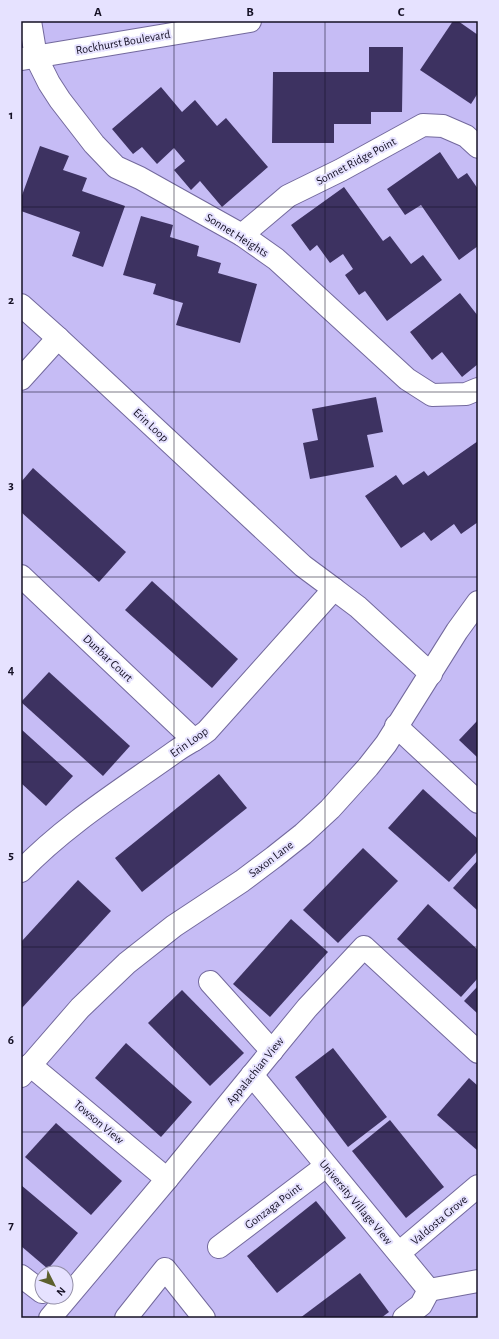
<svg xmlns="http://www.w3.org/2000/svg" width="499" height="1339" font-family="'Alegreya Sans',sans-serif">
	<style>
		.building { fill: #3d3261 }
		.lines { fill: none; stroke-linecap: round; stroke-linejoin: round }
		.minor-casing { stroke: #73699d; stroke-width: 24 }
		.minor { stroke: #fff; stroke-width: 22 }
		.grid { fill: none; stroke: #141024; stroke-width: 1; stroke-opacity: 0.55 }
		.labels { text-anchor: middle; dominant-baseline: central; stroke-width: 4; stroke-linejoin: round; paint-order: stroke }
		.street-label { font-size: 12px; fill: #141024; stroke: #e6e2ff }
		.neatline { fill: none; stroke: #141024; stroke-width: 1.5 }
		.grid-label { font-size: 13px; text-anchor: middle; font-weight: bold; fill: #141024 }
	</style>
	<rect width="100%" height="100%" fill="#c6bcf5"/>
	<g class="building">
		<polygon points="453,21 458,21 478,35 478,93 471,104 420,70"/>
		<polygon points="369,47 403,47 402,112 371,112 371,124 334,124 334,143 272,143 273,72 369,72"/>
		<polygon points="161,87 182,112 195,100 217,126 226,118 268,167 222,207 200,181 191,190 174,170 185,161 174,148 157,164 142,147 133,154 112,129"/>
		<polygon points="40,146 69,156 63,170 87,178 82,191 125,206 103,267 72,256 80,232 21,211 21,198"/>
		<polygon points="440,152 458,179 467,173 478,189 478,246 459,260 421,205 405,215 387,189"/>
		<polygon points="344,187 383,241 390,236 411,264 423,255 442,280 387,321 365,291 359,295 345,275 353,269 343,254 330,263 317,245 310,251 291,225"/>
		<polygon points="141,216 173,225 170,237 199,246 197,256 221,263 218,273 257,284 240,343 176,325 183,303 153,294 156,284 123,275"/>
		<polygon points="460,293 478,316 478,364 462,377 442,352 432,360 410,332"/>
		<polygon points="376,397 383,432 367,435 374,467 310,479 303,443 318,440 312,409"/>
		<polygon points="478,441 478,522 461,534 454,524 431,541 424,532 401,548 365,496 396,475 403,485 424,471 428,476"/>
		<polygon points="33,468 126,552 99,582 21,512 21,482"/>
		<polygon points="152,581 238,659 212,688 125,610"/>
		<polygon points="49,672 130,746 103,776 21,702"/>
		<polygon points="478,720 478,758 459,740"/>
		<polygon points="21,729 73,776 46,806 21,783"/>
		<polygon points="219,774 247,808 142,892 115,858"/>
		<polygon points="423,789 478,839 478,851 449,882 388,828"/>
		<polygon points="363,848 398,881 338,943 303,910"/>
		<polygon points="478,860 478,911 453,888"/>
		<polygon points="78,880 111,911 21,1009 21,942"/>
		<polygon points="428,904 478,950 478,978 461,997 397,939"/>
		<polygon points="291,919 328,952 270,1017 233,984"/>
		<polygon points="478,986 478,1014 464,1001"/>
		<polygon points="182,990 244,1053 210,1086 148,1023"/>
		<polygon points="126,1043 192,1102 161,1137 95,1078"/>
		<polygon points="333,1048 387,1117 348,1147 295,1077"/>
		<polygon points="469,1078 478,1086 478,1151 437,1115"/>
		<polygon points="390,1120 444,1187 406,1218 352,1151"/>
		<polygon points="56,1123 122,1181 91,1215 25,1157"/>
		<polygon points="21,1185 78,1233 48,1269 21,1246"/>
		<polygon points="316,1201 346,1238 277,1293 247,1256"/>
		<polygon points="360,1273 389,1312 381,1318 300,1318"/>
	</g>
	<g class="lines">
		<defs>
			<g id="minor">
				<polyline points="30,21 36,57 49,83 60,100 94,144 116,167 140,178 242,235 276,259 407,379 432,395 466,394 478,389"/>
				<polyline points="22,59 250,21"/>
				<polyline points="242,235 288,196 341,170 423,125 443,126 466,136 478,147"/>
				<polyline points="21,305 58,338"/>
				<path d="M21,379L58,338L303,566L334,589L207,731C197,739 186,744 176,751C123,789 66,824 21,871"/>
				<polyline points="21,576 194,740"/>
				<polyline points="334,589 358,607 431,674"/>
				<polyline points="396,726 478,802"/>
				<polyline points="210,982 272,1051"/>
				<polyline points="30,1065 167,1179"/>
				<polyline points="252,1075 429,1290 478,1281"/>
				<polyline points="21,1076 80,1008 127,963 174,926 242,881 274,857 303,834 330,809 368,767 386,744 457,631 478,602"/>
				<polyline points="219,1247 326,1166"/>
				<polyline points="399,1253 478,1186"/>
				<polyline points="21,1276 42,1292"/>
				<polyline points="50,1318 167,1179 307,1008 364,947 478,1052"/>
				<polyline points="126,1318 165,1269 204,1318"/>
				<polyline points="404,1318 421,1305 429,1290"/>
			</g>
		</defs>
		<use href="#minor" class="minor-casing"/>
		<use href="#minor" class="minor"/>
	</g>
	<path class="grid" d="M174,21V1318M325,21V1318M21,207H478M21,392H478M21,577H478M21,762H478M21,947H478M21,1132H478"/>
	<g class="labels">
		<g class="street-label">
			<text transform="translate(123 42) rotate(-10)">Rockhurst Boulevard</text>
			<text transform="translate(356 161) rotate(-28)">Sonnet Ridge Point</text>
			<text transform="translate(237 235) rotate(32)">Sonnet Heights</text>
			<text transform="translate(151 425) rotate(43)">Erin Loop</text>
			<text transform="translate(108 658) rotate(43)">Dunbar Court</text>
			<text transform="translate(189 742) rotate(-35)">Erin Loop</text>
			<text transform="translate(271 859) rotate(-37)">Saxon Lane</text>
			<text transform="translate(255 1071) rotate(-51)">Appalachian View</text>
			<text transform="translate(99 1122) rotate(40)">Towson View</text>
			<text transform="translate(356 1202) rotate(50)">University Village View</text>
			<text transform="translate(273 1206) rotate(-37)">Gonzaga Point</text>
			<text transform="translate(439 1220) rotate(-40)">Valdosta Grove</text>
		</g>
	</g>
	<rect width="499" height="1339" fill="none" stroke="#e6e2ff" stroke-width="44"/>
	<g transform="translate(54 1285) rotate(132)"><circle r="19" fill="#e6e2ff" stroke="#928ea7"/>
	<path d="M0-3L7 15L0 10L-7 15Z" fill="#5c602e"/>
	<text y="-6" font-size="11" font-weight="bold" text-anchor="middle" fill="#141024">N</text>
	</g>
	<rect x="22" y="22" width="455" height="1295" class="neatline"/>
	<g class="grid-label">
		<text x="98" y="16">A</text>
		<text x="250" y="16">B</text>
		<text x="401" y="16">C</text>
		<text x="11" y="119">1</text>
		<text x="11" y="304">2</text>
		<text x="11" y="489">3</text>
		<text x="11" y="674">4</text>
		<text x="11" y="859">5</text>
		<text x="11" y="1044">6</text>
		<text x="11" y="1229">7</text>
	</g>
</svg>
